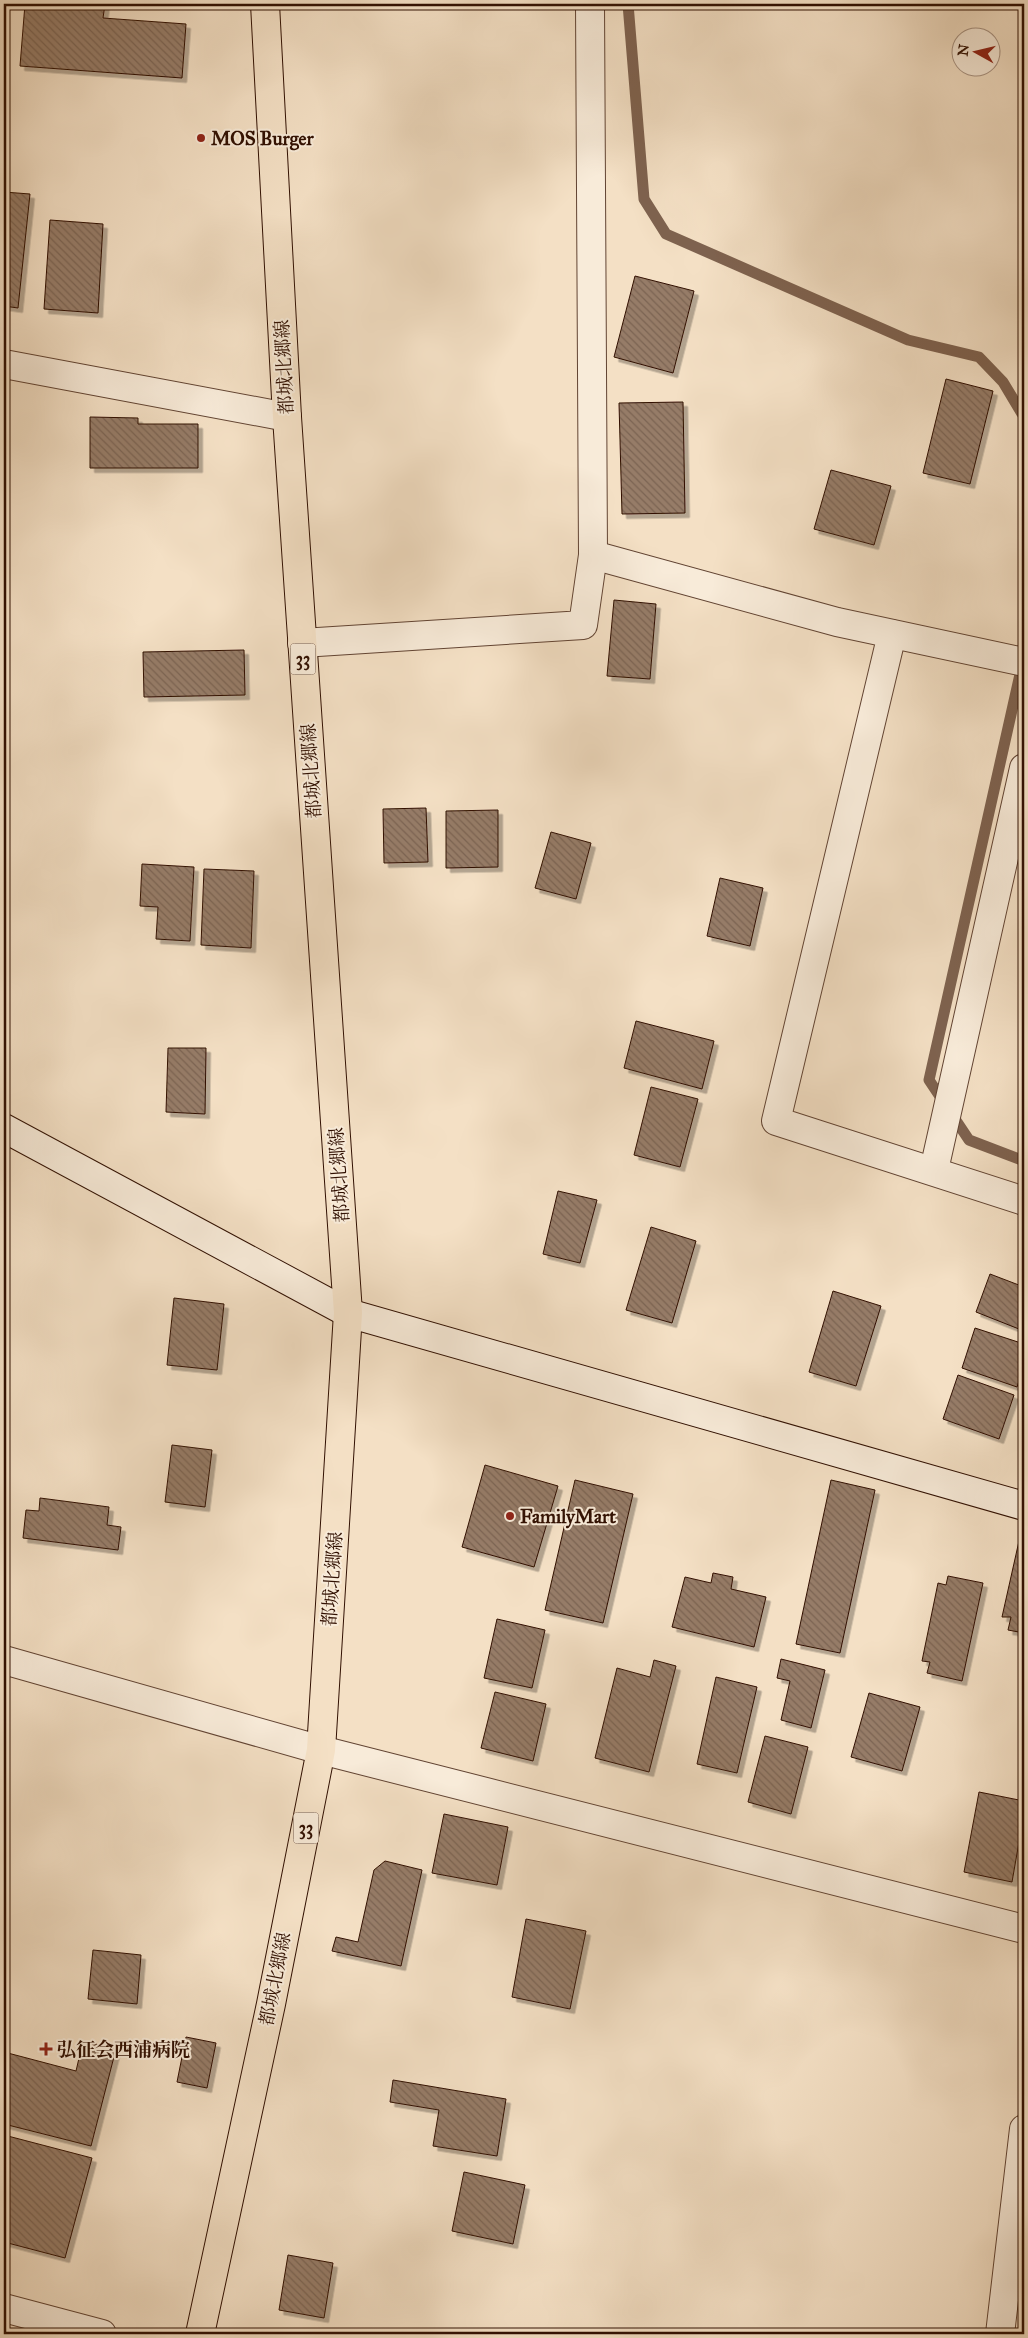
<svg xmlns="http://www.w3.org/2000/svg" width="1028" height="2338" font-family="'IM FELL Great Primer','Noto Serif JP',serif">
	<style>
		.lines { fill: none; stroke-linecap: round; stroke-linejoin: round }
		.stream { stroke: #7e624f; stroke-width: 11 }
		.building { fill: url(#building-back-hatch); stroke: #311002; filter: url(#shadow) }
		.street-casing { stroke: #624433; stroke-width: 30 }
		.secondary-casing { stroke: #311002; stroke-width: 30 }
		.primary-casing { stroke: #311002; stroke-width: 30 }
		.street { stroke: #f8ebd9; stroke-width: 28 }
		.secondary { stroke: #f8ebd9; stroke-width: 28 }
		.primary { stroke: #f4e0c5; stroke-width: 28 }
		.poi-dot { fill: #8f2418; stroke: #f8ebd9; stroke-width: 2 }
		.labels { text-anchor: middle; dominant-baseline: central; stroke-width: 4; stroke-linejoin: round; paint-order: stroke }
		.shield { fill: #f8ebd9; stroke: #6d5242; stroke-width: 1 }
		.shield-label { font-size: 18px; font-weight: bold; fill: #311002 }
		.poi-label { font-size: 19px; font-weight: bold; fill: #311002; stroke: #f8ebd9; text-anchor: start }
		.street-label { font-size: 19px; fill: #311002; stroke: #f8ebd9 }
	</style>
	<defs>
		<pattern id="building-back-hatch" width="6" height="6" patternUnits="userSpaceOnUse" patternTransform="scale(1.25)"><rect width="6" height="6" fill="#967c67"/><path d="M-1 5l2 2M0 0l6 6M5-1l2 2" fill="none" stroke="#7b6453"/></pattern>
		<filter id="shadow"><feDropShadow dx="4.5" dy="4.5" stdDeviation="0" flood-color="#0004"/></filter>
	</defs>
	<rect width="100%" height="100%" fill="#f4e0c5"/>
	<filter id="stains"><feTurbulence type="fractalNoise" baseFrequency=".004" numOctaves="4"/><feColorMatrix values="0 0 0 0 .2 0 0 0 0 .09 0 0 0 0 .02 0 0 0 .5 -.17"/></filter>
	<radialGradient id="worn" r=".72"><stop offset=".6" stop-color="#630" stop-opacity="0"/><stop offset="1" stop-color="#630" stop-opacity=".3"/></radialGradient>
	<g class="lines">
		<g class="stream">
			<polyline points="628,4 644,199 666,234 908,340 979,357 1003,382 1024,417"/>
			<polyline points="1023,661 929,1080 969,1140 1024,1161"/>
		</g>
	</g>
	<g class="building">
		<polygon points="25,4 105,4 103,18 186,24 182,78 20,66"/>
		<polygon points="4,192 30,194 18,308 4,306"/>
		<polygon points="50,220 103,224 98,313 44,309"/>
		<polygon points="635,276 694,291 673,373 614,357"/>
		<polygon points="946,379 993,391 970,484 923,473"/>
		<polygon points="683,402 685,513 622,514 619,403"/>
		<polygon points="90,417 138,418 138,424 198,424 198,468 90,468"/>
		<polygon points="831,470 891,486 874,545 814,529"/>
		<polygon points="614,600 656,604 650,679 607,676"/>
		<polygon points="244,650 245,695 144,697 143,652"/>
		<polygon points="426,808 428,862 384,863 383,809"/>
		<polygon points="498,810 498,867 446,868 446,811"/>
		<polygon points="551,832 591,843 576,899 535,888"/>
		<polygon points="142,864 194,867 190,941 156,939 158,907 140,906"/>
		<polygon points="204,869 254,871 251,948 201,945"/>
		<polygon points="720,878 763,888 750,946 707,936"/>
		<polygon points="636,1021 714,1041 702,1089 624,1068"/>
		<polygon points="168,1048 206,1048 205,1114 166,1112"/>
		<polygon points="651,1087 698,1099 680,1167 634,1155"/>
		<polygon points="558,1191 597,1200 580,1263 543,1254"/>
		<polygon points="651,1227 696,1241 672,1323 626,1310"/>
		<polygon points="990,1274 1024,1287 1024,1331 976,1312"/>
		<polygon points="833,1291 881,1306 856,1386 809,1372"/>
		<polygon points="174,1298 224,1304 217,1370 167,1365"/>
		<polygon points="975,1328 1024,1344 1024,1365 1017,1387 962,1368"/>
		<polygon points="958,1375 1014,1395 999,1439 943,1419"/>
		<polygon points="172,1445 212,1450 205,1507 165,1502"/>
		<polygon points="485,1465 558,1486 534,1567 462,1547"/>
		<polygon points="575,1480 633,1494 603,1623 545,1610"/>
		<polygon points="831,1480 875,1490 840,1653 796,1644"/>
		<polygon points="40,1498 109,1507 107,1525 121,1527 118,1550 23,1538 26,1510 39,1511"/>
		<polygon points="1019,1541 1024,1542 1024,1633 1008,1630 1011,1617 1002,1617"/>
		<polygon points="713,1573 733,1577 731,1589 766,1597 754,1647 672,1627 685,1577 711,1583"/>
		<polygon points="948,1576 983,1583 962,1681 927,1673 930,1662 922,1661 938,1583 946,1585"/>
		<polygon points="497,1619 545,1630 532,1688 484,1678"/>
		<polygon points="781,1659 825,1670 811,1728 781,1720 790,1681 777,1678"/>
		<polygon points="654,1660 676,1666 649,1772 595,1758 617,1668 650,1677"/>
		<polygon points="716,1677 757,1687 737,1773 697,1764"/>
		<polygon points="495,1692 546,1704 533,1761 481,1748"/>
		<polygon points="869,1693 920,1707 902,1771 851,1757"/>
		<polygon points="765,1736 808,1747 791,1814 748,1802"/>
		<polygon points="979,1792 1024,1801 1024,1843 1019,1842 1012,1882 964,1872"/>
		<polygon points="444,1814 508,1827 497,1885 432,1873"/>
		<polygon points="385,1861 422,1870 401,1966 332,1951 336,1937 358,1942 374,1870"/>
		<polygon points="526,1919 586,1931 570,2009 512,1997"/>
		<polygon points="93,1950 141,1955 137,2004 88,1999"/>
		<polygon points="186,2037 216,2043 207,2088 177,2082"/>
		<polygon points="83,2041 116,2049 91,2146 4,2124 4,2052 76,2071"/>
		<polygon points="393,2080 506,2099 497,2156 433,2146 439,2110 390,2102"/>
		<polygon points="4,2135 92,2158 65,2258 4,2242"/>
		<polygon points="464,2172 525,2185 513,2244 452,2231"/>
		<polygon points="288,2255 333,2263 324,2318 279,2310"/>
	</g>
	<g class="lines">
		<defs>
			<g id="street">
				<polyline points="4,364 287,417"/>
				<polyline points="593,555 837,622 1024,662"/>
				<polyline points="892,634 776,1121 1024,1201"/>
				<polyline points="302,643 583,625 593,555 590,4"/>
				<polyline points="934,1170 1024,768"/>
				<polyline points="4,1660 321,1750 1024,1929"/>
				<polyline points="4,2308 102,2334"/>
				<polyline points="1000,2334 1024,2129"/>
			</g>
			<polyline id="secondary" points="4,1128 348,1313 1024,1506"/>
			<polyline id="primary" points="200,2334 271,2004 321,1750 348,1313 287,417 265,4"/>
		</defs>
		<use href="#street" class="street-casing"/>
		<use href="#secondary" class="secondary-casing"/>
		<use href="#primary" class="primary-casing"/>
		<use href="#street" class="street"/>
		<use href="#secondary" class="secondary"/>
		<use href="#primary" class="primary"/>
	</g>
	<g class="poi-dot">
		<circle cx="201" cy="138" r="5"/>
		<circle cx="510" cy="1516" r="5"/>
		<path d="M43.5 2041.5h5v5h5v5h-5v5h-5v-5h-5v-5h5z"/>
	</g>
	<g class="labels">
		<g class="shield">
			<rect x="290.5" y="643.5" width="25" height="31" rx="4"/>
			<rect x="293.5" y="1812.5" width="25" height="31" rx="4"/>
		</g>
		<g class="shield-label">
			<text x="303" y="659">33</text>
			<text x="306" y="1828">33</text>
		</g>
		<g class="poi-label">
			<text x="211" y="138">MOS Burger</text>
			<text x="520" y="1516">FamilyMart</text>
			<text x="57" y="2049">弘征会西浦病院</text>
		</g>
		<g class="street-label">
			<text transform="translate(284 367) rotate(-93)">都城北郷線</text>
			<text transform="translate(311 771) rotate(-94)">都城北郷線</text>
			<text transform="translate(339 1175) rotate(-94)">都城北郷線</text>
			<text transform="translate(332 1579) rotate(-86)">都城北郷線</text>
			<text transform="translate(275 1979) rotate(-79)">都城北郷線</text>
		</g>
	</g>
	<rect width="1028" height="2338" fill="none" stroke="#f4e0c5" stroke-width="20"/>
	<rect x="5" y="5" width="1018" height="2328" fill="none" stroke="#311002" stroke-width="2.5"/>
	<rect x="10" y="10" width="1008" height="2318" fill="none" stroke="#311002"/>
	<g transform="translate(976 52) rotate(278)"><circle r="24" fill="#f8ebd9" stroke="#a89383"/>
	<path d="M0-4L9 19L0 12L-9 19Z" fill="#8f2418"/>
	<text y="-8" font-size="14" font-weight="bold" text-anchor="middle" fill="#311002">N</text>
	</g>
	<rect width="100%" height="100%" filter="url(#stains)"/>
	<rect width="100%" height="100%" fill="url(#worn)"/>
</svg>
